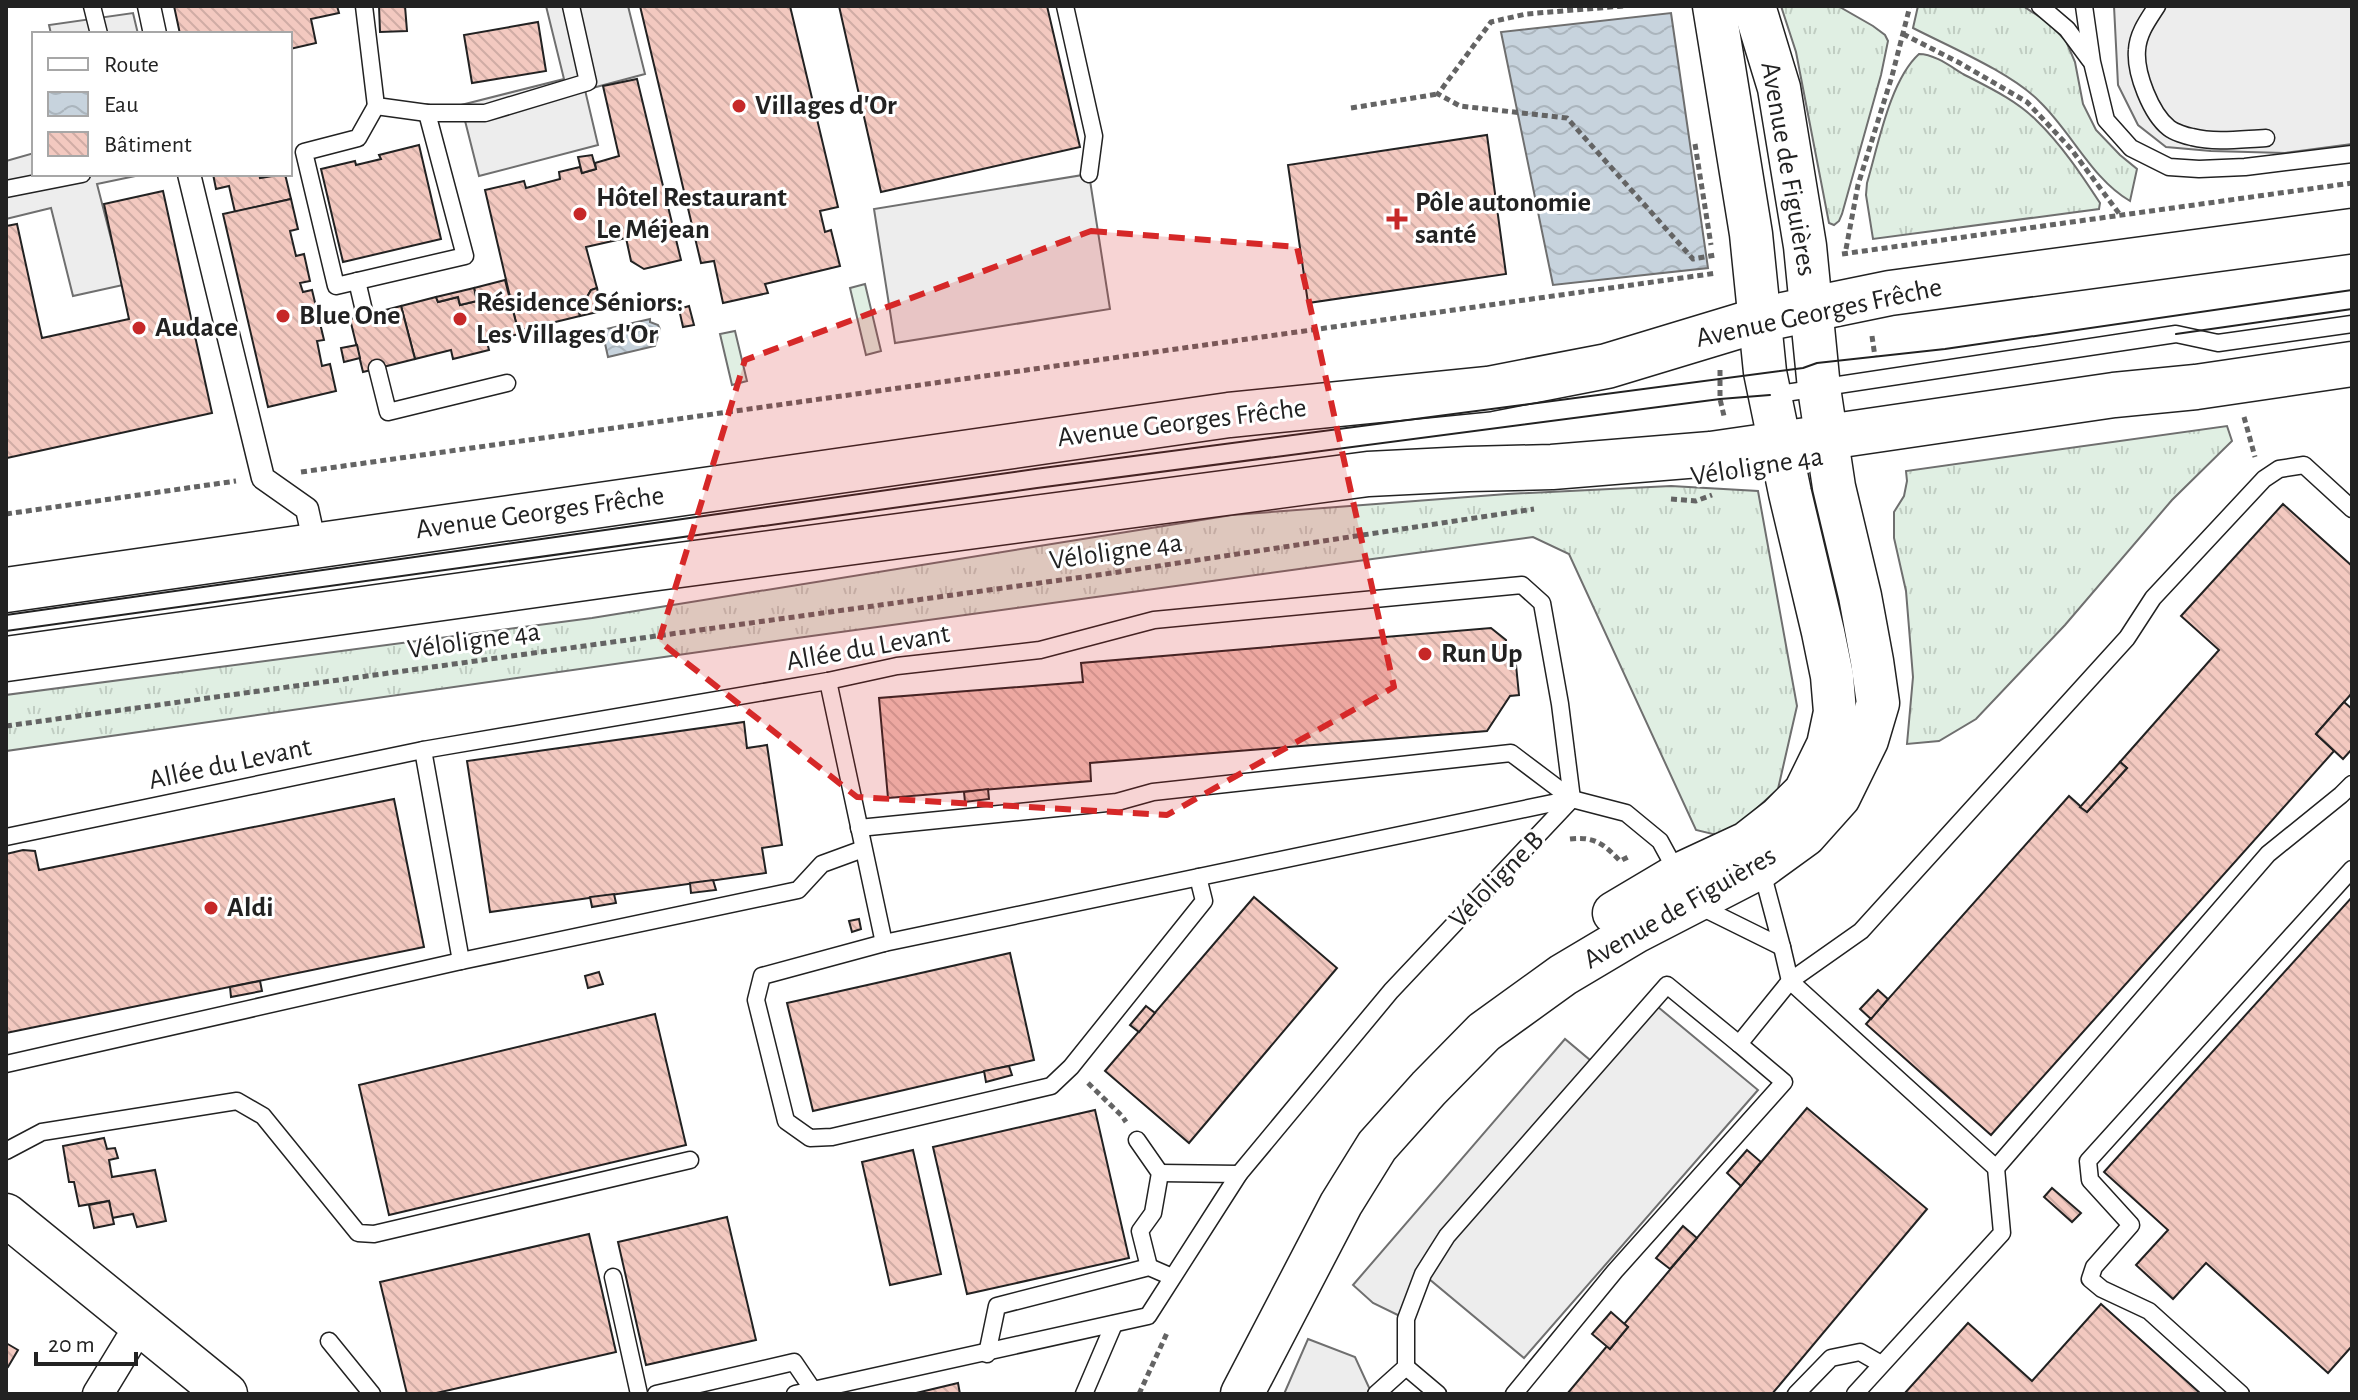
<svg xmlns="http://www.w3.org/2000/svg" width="2358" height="1400" font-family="'Alegreya Sans',sans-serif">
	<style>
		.grass { fill: url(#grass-tufts); stroke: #6f6f6f; stroke-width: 2 }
		.garden { fill: #e0efe3; stroke: #6f6f6f; stroke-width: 2 }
		.parking { fill: #ededed; stroke: #6f6f6f; stroke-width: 2 }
		.water { fill: url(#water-waves); stroke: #6f6f6f; stroke-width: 2 }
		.building { fill: url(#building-back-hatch); stroke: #222; stroke-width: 2 }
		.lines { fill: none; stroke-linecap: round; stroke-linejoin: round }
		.service-casing { stroke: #222; stroke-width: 19 }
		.pedestrian-casing { stroke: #222; stroke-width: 25 }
		.minor-casing { stroke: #222; stroke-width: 33 }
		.secondary-casing { stroke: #222; stroke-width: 45 }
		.primary-casing { stroke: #222; stroke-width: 47 }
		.path { stroke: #646464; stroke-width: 5; stroke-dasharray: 6 4; stroke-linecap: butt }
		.service { stroke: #fff; stroke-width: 16 }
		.pedestrian { stroke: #fff; stroke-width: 22 }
		.minor { stroke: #fff; stroke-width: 30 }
		.secondary { stroke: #fff; stroke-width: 42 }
		.primary { stroke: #fff; stroke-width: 44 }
		.tram { stroke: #222; stroke-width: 2 }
		.marked { fill: #d62828; fill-opacity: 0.2; stroke: #d62828; stroke-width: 6; stroke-dasharray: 16 10; stroke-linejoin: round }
		.poi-dot { fill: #c62828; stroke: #fff; stroke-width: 3 }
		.labels { text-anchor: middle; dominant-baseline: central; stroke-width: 6; stroke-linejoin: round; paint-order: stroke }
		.poi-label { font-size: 28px; font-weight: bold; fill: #222; stroke: #fff; text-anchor: start }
		.street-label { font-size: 28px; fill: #222; stroke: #fff }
	</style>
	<defs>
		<pattern id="grass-tufts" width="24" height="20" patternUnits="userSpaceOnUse" patternTransform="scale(2)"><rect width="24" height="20" fill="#e0efe3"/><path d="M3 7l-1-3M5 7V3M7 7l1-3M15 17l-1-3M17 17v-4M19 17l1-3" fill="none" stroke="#c0cdc2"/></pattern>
		<pattern id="water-waves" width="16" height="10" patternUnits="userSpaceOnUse" patternTransform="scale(2)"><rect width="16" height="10" fill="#c7d3dd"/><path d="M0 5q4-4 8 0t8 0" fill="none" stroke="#abb5bd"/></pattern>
		<pattern id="building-back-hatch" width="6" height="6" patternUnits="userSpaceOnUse" patternTransform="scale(2)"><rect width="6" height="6" fill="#f3c9c0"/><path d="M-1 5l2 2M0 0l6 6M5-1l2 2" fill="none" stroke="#d0aca5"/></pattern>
	</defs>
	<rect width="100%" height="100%" fill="#fff"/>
	<g class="grass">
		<polygon points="1781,6 1838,6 1873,26 1885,35 1888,41 1881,75 1842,214 1839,221 1834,225 1829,223 1796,52"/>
		<path d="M1918,6H2023L2049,23L2066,41L2075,62L2083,104L2096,130L2120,155L2137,169L2130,201C2092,179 2072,133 2040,102C2012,73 1950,47 1913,28Z"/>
		<path d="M1919,54C1934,54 1950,66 1963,74C1988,87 2016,100 2036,120C2061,144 2081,174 2100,203L2099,209L1873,239L1866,195L1867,183C1878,146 1890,80 1919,54Z"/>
		<polygon points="2227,426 2232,441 2172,500 2065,625 1976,719 1939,741 1907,744 1913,677 1906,591 1894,538 1894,512 1904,496 1907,481 1906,471"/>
		<polygon points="1671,486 1758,491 1797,706 1778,789 1725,837 1696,830 1569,554 1533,537 797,638 6,751 6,695 592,618 1232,515 1507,494"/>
	</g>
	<g class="garden">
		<polygon points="865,284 881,351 866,355 850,288"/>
		<polygon points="735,331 747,381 732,385 720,334"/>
	</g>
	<g class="parking">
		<polygon points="546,6 628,6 645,74 585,90 598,145 479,176 461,105 564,79"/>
		<polygon points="2114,6 2352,6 2352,144 2285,153 2211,151 2166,147 2138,125 2118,85"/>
		<polygon points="133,13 138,34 51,34 49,25"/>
		<polygon points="34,153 34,174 145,174 97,184 123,285 73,296 51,208 6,219 6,161"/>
		<polygon points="1089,174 1110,309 895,343 874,209"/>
		<polygon points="1652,1002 1758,1090 1524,1358 1423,1274 1406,1319 1373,1303 1353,1285 1565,1039 1596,1065"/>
		<polygon points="1308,1339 1355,1357 1372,1394 1284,1394"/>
	</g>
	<g class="water">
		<polygon points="1671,13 1708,268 1553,285 1501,32"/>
		<polygon points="650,319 650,322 658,325 660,329 655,346 608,357 602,330"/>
	</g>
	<g class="building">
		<polygon points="174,6 337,6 339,13 311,19 316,43 290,49 290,34 180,34"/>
		<polygon points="379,6 405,6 407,31 380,32"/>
		<polygon points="640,6 790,6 838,207 820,211 825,232 831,230 840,266 765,284 768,293 723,303 714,261 701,263"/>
		<polygon points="839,6 1047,6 1080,147 881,192"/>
		<polygon points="538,22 546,71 472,83 464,35"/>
		<polygon points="637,79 681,260 644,269 631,261 626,238 586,247 597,288 591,290 579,311 580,316 518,331 485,190 524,181 526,188 560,179 559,172 580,167 582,173 596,169 595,163 619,156 603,86"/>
		<polygon points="1487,135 1506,274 1308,303 1288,165"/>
		<polygon points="419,145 441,239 343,262 321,169 355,161 356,165 381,159 379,155"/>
		<polygon points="592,155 596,169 582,173 578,157"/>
		<polygon points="213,174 259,174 260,178 285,174 291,199 235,212 229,186 216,189"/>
		<polygon points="163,191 212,413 7,458 6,226 17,224 42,338 129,319 104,204"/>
		<polygon points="291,199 298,229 290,231 296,256 304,254 310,281 300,283 303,292 312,290 324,340 317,341 322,366 330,364 336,391 268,407 223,214"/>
		<polygon points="505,280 519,334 487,342 489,350 453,359 451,350 415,359 401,306 436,297 438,302 458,297 460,305 477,301 474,288"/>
		<polygon points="474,288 477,301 460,305 458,297 438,302 436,297"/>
		<polygon points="597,288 602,311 580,316 579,311 591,290"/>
		<polygon points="401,306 415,359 363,372 350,319"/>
		<polygon points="689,306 694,325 683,327 679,309"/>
		<polygon points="357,345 360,358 344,362 341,348"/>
		<polygon points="2283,504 2352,566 2352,693 2316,734 2334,751 1991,1135 1866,1024 2069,796 2087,812 2127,768 2120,762 2219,650 2181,616"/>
		<polygon points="1491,628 1506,640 1508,665 1516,665 1519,695 1510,696 1487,731 1090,763 1091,781 888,798 879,698 1083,682 1081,663"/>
		<polygon points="2344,702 2352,709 2352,749 2343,759 2316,734"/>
		<polygon points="744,722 747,748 767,745 782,845 762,848 766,873 490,912 467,761"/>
		<polygon points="2120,762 2127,768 2087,812 2080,807"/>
		<polygon points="988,789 989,799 965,802 964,792"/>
		<polygon points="394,799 424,947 6,1033 6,854 23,850 35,851 39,870"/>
		<polygon points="713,880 716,890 691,893 690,883"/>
		<polygon points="614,894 616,903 592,907 590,897"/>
		<polygon points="1254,897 1337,968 1189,1143 1105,1071"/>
		<polygon points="2352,897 2352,1346 2328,1373 2206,1263 2173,1299 2136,1265 2168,1230 2104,1172"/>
		<polygon points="859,919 861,929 852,932 849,921"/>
		<polygon points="1010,953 1034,1060 813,1111 787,1003"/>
		<polygon points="599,972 603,984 588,988 585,976"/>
		<polygon points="260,981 262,991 231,997 230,987"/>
		<polygon points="1878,990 1888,999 1871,1019 1860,1009"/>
		<polygon points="1146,1006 1155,1013 1139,1032 1130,1025"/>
		<polygon points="655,1014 686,1145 389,1215 359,1085"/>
		<polygon points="1009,1066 1012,1075 986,1082 984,1071"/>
		<polygon points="1807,1108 1927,1209 1772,1394 1567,1394 1607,1346 1610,1349 1628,1327 1624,1324"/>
		<polygon points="1095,1110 1129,1258 967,1294 933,1147"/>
		<polygon points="104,1138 107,1149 115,1148 118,1158 109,1160 112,1177 155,1170 166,1221 137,1227 133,1214 112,1218 109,1201 79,1206 74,1182 69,1182 63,1146"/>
		<polygon points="913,1150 941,1274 890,1285 862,1162"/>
		<polygon points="1747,1150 1761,1162 1741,1186 1727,1173"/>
		<polygon points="2052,1188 2081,1213 2072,1222 2044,1197"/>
		<polygon points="109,1201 114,1224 94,1228 89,1205"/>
		<polygon points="727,1217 756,1340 646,1365 618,1242"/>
		<polygon points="1683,1226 1697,1238 1670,1269 1656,1258"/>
		<polygon points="589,1234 616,1352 432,1394 407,1394 380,1282"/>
		<polygon points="2101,1304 2201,1394 1904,1394 1968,1323 2032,1381"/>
		<polygon points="1611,1312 1628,1327 1610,1349 1592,1334"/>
		<polygon points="6,1343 18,1350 8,1367 6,1366"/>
		<polygon points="958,1383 960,1394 912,1394"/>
	</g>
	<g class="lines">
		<defs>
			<g id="service">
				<polyline points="92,6 99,34"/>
				<polyline points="364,6 376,106 427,113 485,113 588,82 571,6"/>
				<polyline points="1065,6 1094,136 1089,174"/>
				<polyline points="2040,6 2067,29 2090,60"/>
				<polyline points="2084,6 2092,62 2106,120 2131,148 2169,167 2199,169 2245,167 2352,154"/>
				<path d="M2157,6C2148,20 2138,33 2137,50C2135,73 2151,114 2169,128C2174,132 2186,136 2192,137C2216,143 2242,139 2266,138"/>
				<polyline points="376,106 358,138 304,152 336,286 465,256 427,113"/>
				<polyline points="6,189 82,174"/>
				<polyline points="357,281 365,315"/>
				<polyline points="377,368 388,412 507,383"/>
				<polyline points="1772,395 2176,334 2218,343 2352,324"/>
				<polyline points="828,681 884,943"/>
				<polyline points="423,750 461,961"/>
				<polyline points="859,828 1117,802 1153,792 1511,753 1572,799 1626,813 1660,841 1678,874"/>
				<polyline points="6,837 423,750 828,681 897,666 1040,650 1154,620 1522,585 1542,603 1560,704 1572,799"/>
				<polyline points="1198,877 1204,901 1071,1067 1051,1086 832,1137 810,1138 786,1121 756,1000 762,976 884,943 1572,799"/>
				<polyline points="1697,905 1782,947 1761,868"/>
				<polyline points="1782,947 1790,981 1996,1168 2002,1233 1855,1394"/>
				<polyline points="6,1064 461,961 798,890 822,864 863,849"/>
				<polyline points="1137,1140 1160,1173 1153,1213 1140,1231 1149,1267"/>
				<polyline points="6,1151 42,1132 237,1101 263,1116 358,1233 374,1234 690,1160"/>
				<polyline points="1996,1168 2268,854 2341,795 2352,784"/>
				<polyline points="1160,1173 1239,1174"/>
				<polyline points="613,1277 639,1394"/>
				<polyline points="329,1341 372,1394"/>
				<polyline points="987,1354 997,1306 1149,1267 1172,1277"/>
				<polyline points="1406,1367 1438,1394"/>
				<polyline points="656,1394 794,1362 813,1390"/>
				<polyline points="795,1394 1148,1316 1239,1174 1391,991 1572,799"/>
				<polyline points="1084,1394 1114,1324"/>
				<polyline points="1376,1394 1406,1367 1406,1319 1423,1274 1447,1236 1667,985 1739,1044 1790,981 1861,931 2127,638 2153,598 2264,479 2279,469 2304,465 2352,509"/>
				<polyline points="1514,1394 1615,1271 1784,1082 1739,1044"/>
				<polyline points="1796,1394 1831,1358 1860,1352 1881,1364"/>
				<polyline points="2241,1394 2149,1311 2102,1289 2090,1279 2094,1267 2131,1225 2090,1180 2088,1161 2352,869"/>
			</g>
			<g id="pedestrian">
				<polyline points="149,6 155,34"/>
				<polyline points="189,174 263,478 307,509 315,545"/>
			</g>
			<polyline id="minor" points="98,1394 129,1343 142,1327"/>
			<g id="secondary">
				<polyline points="1614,913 1678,875 1747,843 1779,818 1805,792 1828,745 1835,712 1832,676 1823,632 1790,493 1765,372 1751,234 1714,6"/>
				<polyline points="6,1215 226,1394"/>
				<polyline points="1242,1394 1341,1204 1377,1146 1429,1088 1484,1032 1563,975 1637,931 1761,867 1805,835 1839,797 1867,740 1878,703 1872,661 1860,596 1834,487 1819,388 1805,246 1779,88 1754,6"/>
			</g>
			<g id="primary">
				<polyline points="6,590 1229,415 1488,389 1607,366 1759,320 1890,293 2352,231"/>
				<polyline points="6,659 642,570 1368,474 1468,469 1552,467 1711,454 2114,395 2196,387 2352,364"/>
			</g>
		</defs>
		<use href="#service" class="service-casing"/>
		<use href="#pedestrian" class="pedestrian-casing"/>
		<use href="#minor" class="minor-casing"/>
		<use href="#secondary" class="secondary-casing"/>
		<use href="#primary" class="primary-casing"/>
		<g class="path">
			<polyline points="1623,6 1526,14 1491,22 1438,94 1460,106 1567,118 1693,259 1716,255"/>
			<polyline points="1903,34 1958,62 2027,102 2071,149 2121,216"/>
			<polyline points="1351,108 1438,94"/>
			<polyline points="1695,144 1711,245"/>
			<polyline points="1846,249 1858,185 1892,76 1910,6"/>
			<polyline points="1842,254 2352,183"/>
			<polyline points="1872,336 1875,357"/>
			<polyline points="1720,370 1720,399 1724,416"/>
			<polyline points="2244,417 2255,457"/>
			<polyline points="301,472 1717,273"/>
			<polyline points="1671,499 1696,501 1712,495"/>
			<polyline points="6,514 236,481"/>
			<polyline points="6,726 1119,572 1534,509"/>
			<path d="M1570,839C1594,836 1604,844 1620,861L1630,856"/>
			<polyline points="1088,1083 1122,1116 1126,1122"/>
			<polyline points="1139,1394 1167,1333"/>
		</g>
		<use href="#service" class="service"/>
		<use href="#pedestrian" class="pedestrian"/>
		<use href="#minor" class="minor"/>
		<use href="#secondary" class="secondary"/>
		<use href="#primary" class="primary"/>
		<g class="tram">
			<polyline points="2176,334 2352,309"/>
			<polyline points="6,615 1035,469 1803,368 1817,363 1945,349 2352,290"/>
			<polyline points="6,631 1037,488 1720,399 1770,395"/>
		</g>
	</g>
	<path class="marked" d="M1091,231L1297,247L1394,687L1167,815L857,797L659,641L745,360Z"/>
	<g class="poi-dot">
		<circle cx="739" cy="106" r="8"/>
		<circle cx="580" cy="214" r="8"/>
		<path d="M1393 207h8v8h8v8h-8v8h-8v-8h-8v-8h8z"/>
		<circle cx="283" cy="316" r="8"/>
		<circle cx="460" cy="319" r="8"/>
		<circle cx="139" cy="328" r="8"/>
		<circle cx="1425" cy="654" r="8"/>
		<circle cx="211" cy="908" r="8"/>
	</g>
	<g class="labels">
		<g class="poi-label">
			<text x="755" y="106">Villages d'Or</text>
			<text x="596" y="198">Hôtel Restaurant<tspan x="596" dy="32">Le Méjean</tspan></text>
			<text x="1415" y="203">Pôle autonomie<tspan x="1415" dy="32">santé</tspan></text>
			<text x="476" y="303">Résidence Séniors:<tspan x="476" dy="32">Les Villages d'Or</tspan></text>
			<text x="299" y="316">Blue One</text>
			<text x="155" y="328">Audace</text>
			<text x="1441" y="654">Run Up</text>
			<text x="227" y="908">Aldi</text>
		</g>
		<g class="street-label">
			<text transform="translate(1788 169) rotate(80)">Avenue de Figuières</text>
			<text transform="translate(1819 313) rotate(-12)">Avenue Georges Frêche</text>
			<text transform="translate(1182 423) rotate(-7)">Avenue Georges Frêche</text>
			<text transform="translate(1757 467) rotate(-9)">Véloligne 4a</text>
			<text transform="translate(540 513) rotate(-8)">Avenue Georges Frêche</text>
			<text transform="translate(1116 552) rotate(-8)">Véloligne 4a</text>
			<text transform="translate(474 641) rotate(-8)">Véloligne 4a</text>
			<text transform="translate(868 648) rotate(-10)">Allée du Levant</text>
			<text transform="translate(230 764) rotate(-12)">Allée du Levant</text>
			<text transform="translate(1497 880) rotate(-46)">Véloligne B</text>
			<text transform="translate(1680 908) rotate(-30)">Avenue de Figuières</text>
		</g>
	</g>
	<rect width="2358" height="1400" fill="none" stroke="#222222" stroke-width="16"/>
	<rect x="32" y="32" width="260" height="144" fill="#ffffff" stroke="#a7a7a7" stroke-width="2"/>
	<rect x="48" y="58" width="40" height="12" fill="#ffffff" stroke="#a7a7a7" stroke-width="2"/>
	<text x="104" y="72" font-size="24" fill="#222222">Route</text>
	<rect x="48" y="92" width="40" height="24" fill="url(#water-waves)" stroke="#a7a7a7" stroke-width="2"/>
	<text x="104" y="112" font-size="24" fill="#222222">Eau</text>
	<rect x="48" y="132" width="40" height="24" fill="url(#building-back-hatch)" stroke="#a7a7a7" stroke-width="2"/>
	<text x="104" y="152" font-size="24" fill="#222222">Bâtiment</text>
	<path d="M36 1352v12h100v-12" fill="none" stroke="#222222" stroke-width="4"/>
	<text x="48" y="1352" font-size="24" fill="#222222" stroke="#ffffff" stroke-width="6" paint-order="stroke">20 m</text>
</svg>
